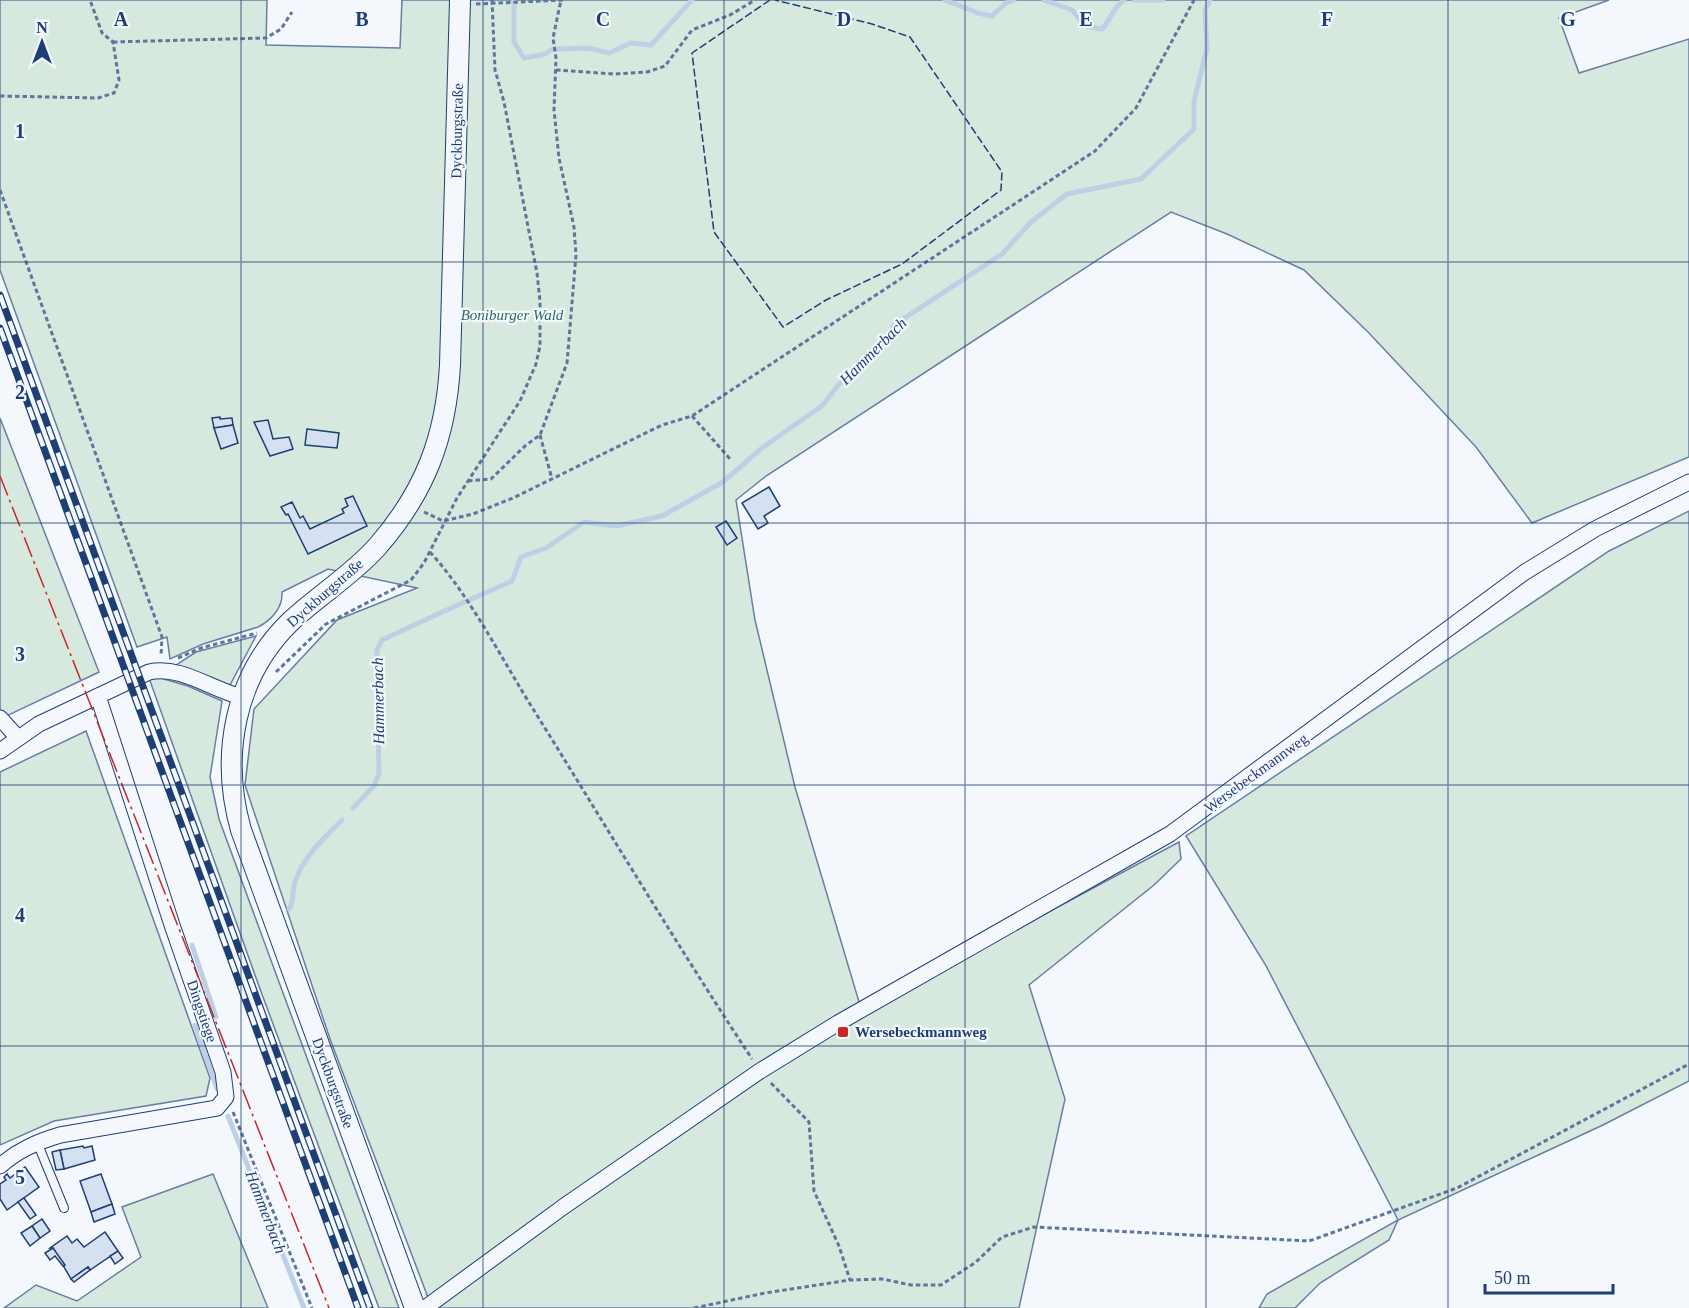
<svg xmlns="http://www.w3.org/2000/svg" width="1689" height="1308" font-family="Georgia,serif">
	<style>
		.green { fill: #d7e8df; stroke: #687fa3; stroke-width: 1.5 }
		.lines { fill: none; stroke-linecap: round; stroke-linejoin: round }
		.stream { stroke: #bed0e5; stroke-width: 5 }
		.building { fill: #d5e0f0; stroke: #1d3f73; stroke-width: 1.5 }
		.service-casing { stroke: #1d3f73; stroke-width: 10 }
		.minor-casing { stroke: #1d3f73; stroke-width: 17 }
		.tertiary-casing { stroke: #1d3f73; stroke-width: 22 }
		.path { stroke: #5e769c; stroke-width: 3; stroke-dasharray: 4.5 3; stroke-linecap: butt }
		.service { stroke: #f4f7fb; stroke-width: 8 }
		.minor { stroke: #f4f7fb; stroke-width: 15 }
		.tertiary { stroke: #f4f7fb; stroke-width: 20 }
		.rail-casing { stroke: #1d3f73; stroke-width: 7 }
		.rail { stroke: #f4f7fb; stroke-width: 4.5; stroke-dasharray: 14; stroke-linecap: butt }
		.fence { stroke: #1d3f73; stroke-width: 1.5; stroke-dasharray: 8 3; stroke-linecap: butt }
		.power { stroke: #c62828; stroke-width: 1.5; stroke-dasharray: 21 4.5 3 4.5; stroke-linecap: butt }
		.grid { fill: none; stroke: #1d3f73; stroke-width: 1.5; stroke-opacity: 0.55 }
		.poi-dot { fill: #c62828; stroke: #f4f7fb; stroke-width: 2 }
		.labels { text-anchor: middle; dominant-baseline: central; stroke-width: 4.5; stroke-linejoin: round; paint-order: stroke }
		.street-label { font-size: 15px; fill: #1d3f73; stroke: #f4f7fb }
		.park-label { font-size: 15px; font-style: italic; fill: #2c6c60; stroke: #f4f7fb }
		.poi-label { font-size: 15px; font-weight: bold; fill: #1d3f73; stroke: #f4f7fb; text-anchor: start }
		.water-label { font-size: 16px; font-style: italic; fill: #1d3f73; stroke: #f4f7fb }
		.grid-label { font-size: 20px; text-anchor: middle; font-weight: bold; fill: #1d3f73; stroke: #f4f7fb; stroke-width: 4.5; stroke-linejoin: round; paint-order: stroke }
	</style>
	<rect width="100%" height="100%" fill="#f4f7fb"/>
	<g class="green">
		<path d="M0,0H267L266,45L400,48L402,0H1609L1559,18L1579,73L1689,39V457L1532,523L1476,447L1368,332L1304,270L1227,234L1171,212L766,476L736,500L755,620L795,787L862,1012L1179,842L1181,859L1154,885L1029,985L1065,1099L1019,1308H432L330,1039L245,785L254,709L337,620L417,588L328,569L282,592C283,607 272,620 258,627L203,644L170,659L167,637L137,647L0,270Z"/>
		<polygon points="0,418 99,672 0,719"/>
		<polygon points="1689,511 1689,1081 1603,1125 1398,1220 1389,1240 1320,1283 1295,1308 1259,1308 1267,1294 1398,1220 1265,964 1186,836 1609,551"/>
		<polygon points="256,636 229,687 176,665 196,652"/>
		<polygon points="157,677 188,686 222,701 210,777 219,819 399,1308 379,1308 260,989 149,678"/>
		<polygon points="86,731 210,1078 206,1096 54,1121 0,1145 0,772"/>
		<polygon points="213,1174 268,1308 4,1308 36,1285 77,1301 141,1257 122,1207"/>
	</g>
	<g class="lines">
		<g class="stream">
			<polyline points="514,0 514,42 524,58 545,54 553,49 588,48 609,53 631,43 651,45 692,0"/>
			<polyline points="945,0 978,13 992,16 1006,3 1014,0"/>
			<path d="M1044,0L1072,10L1085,26L1102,29C1111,19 1113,8 1124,0"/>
			<polyline points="1134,0 1163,0"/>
			<polyline points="467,601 512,581 521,557 546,548 584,522 616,526 662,516 723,482 762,448 823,405 839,384 884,344 894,325 1002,254 1031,222 1067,194 1141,179 1194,129 1194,101 1207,48 1205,10 1210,0"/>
			<polyline points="353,808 374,786 379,774 377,650 382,640 464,602"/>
			<path d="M289,909C294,903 292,891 295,882C303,857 324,838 342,820"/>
			<polyline points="192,945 216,1017"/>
			<polyline points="195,1025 217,1089"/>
			<polyline points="228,1116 304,1308"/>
		</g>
	</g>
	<g class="building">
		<polygon points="220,417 220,419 232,418 233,425 214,428 212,418"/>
		<polygon points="268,420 273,439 289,437 293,449 270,456 254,422"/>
		<polygon points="233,425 238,443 221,449 214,428"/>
		<polygon points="307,429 339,433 337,448 305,445"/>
		<polygon points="769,487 780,506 764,516 768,523 758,529 742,503"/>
		<polygon points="353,496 367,526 308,554 288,514 286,515 281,507 292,502 300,518 303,516 310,529 344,513 342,509 348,506 345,499"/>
		<polygon points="726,521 737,538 727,545 716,527"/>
		<polygon points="83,1146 84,1148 92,1146 95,1160 64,1169 60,1150"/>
		<polygon points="60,1150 64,1169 56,1170 52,1152"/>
		<polygon points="25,1167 39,1187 7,1210 0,1199 0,1184 6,1180 4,1177 7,1174 10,1178"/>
		<polygon points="101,1174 112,1204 91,1212 80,1181"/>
		<polygon points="24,1198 36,1215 30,1219 18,1202"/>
		<polygon points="112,1204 115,1214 94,1222 91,1212"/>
		<polygon points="42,1219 50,1231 40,1238 32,1226"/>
		<polygon points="32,1226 40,1238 30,1246 21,1233"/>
		<polygon points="105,1232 118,1251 90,1270 88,1267 71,1279 53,1248 50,1248 67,1236 72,1243 77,1239 84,1247"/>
		<polygon points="53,1248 65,1265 63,1266 55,1256 50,1260 45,1253"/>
		<polygon points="118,1251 123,1258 115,1264 110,1256"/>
		<polygon points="88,1267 90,1270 74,1282 71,1279"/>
	</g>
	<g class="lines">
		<defs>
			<polyline id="service" points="37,1142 64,1208"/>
			<g id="minor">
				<polyline points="0,718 18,738"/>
				<path d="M0,751L39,724L149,672C181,665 212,690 242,697"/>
				<path d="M0,1166C18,1150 37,1142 60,1135L217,1108L226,1097L223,1072L172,925L98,696"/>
				<polyline points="425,1308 563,1207 760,1071 838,1023 1170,834 1525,572 1595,529 1689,482"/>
			</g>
			<path id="tertiary" d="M415,1308L241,830C220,756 234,676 291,621C319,595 352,575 377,547C425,492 446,437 450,365L460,0"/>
		</defs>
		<use href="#service" class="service-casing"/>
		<use href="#minor" class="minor-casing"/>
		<use href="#tertiary" class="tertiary-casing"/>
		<g class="path">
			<polyline points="476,4 564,0"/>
			<polyline points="113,42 266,38 281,29 292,12"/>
			<polyline points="556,70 614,74 647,72 665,66 692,30 730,15 755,0"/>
			<polyline points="0,96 98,98 114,93 119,80 113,42 102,33 90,0"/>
			<polyline points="0,190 162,637 161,656"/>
			<polyline points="692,416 731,460"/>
			<polyline points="540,435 552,479"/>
			<polyline points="468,481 491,479 525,446 540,435 567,363 576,255 574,227 559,158 554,110 556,58 553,38 561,0"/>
			<polyline points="424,512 443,521 473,514 513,498 662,425 692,416 1095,151 1136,108 1194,0"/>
			<path d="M430,552C471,597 502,660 535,712C607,828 677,945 752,1059"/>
			<polyline points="178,658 201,648 257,633"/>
			<polyline points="276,672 326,624 411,580 424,563 457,498 520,401 536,364 540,346 540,301 537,273 504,102 495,70 492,0"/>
			<polyline points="771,1083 809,1122 814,1191 839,1246 850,1280"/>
			<polyline points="233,1112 312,1308"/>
			<polyline points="694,1308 765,1293 850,1280 882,1279 911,1285 941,1285 976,1262 1002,1237 1034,1227 1309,1241 1457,1188 1689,1064"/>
		</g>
		<use href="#service" class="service"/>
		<use href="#minor" class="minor"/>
		<use href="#tertiary" class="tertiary"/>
		<defs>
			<g id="rail">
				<polyline points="0,295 370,1308"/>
				<polyline points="0,328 358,1308"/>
			</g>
		</defs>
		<use href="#rail" class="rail-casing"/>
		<use href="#rail" class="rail"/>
		<polyline class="fence" points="770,0 692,53 714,232 783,327 826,300 902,264 1001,190 1002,172 910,37 872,24 775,0"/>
		<polyline class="power" points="0,476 329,1308"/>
	</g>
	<path class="grid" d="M241,0V1308M483,0V1308M724,0V1308M965,0V1308M1206,0V1308M1448,0V1308M0,262H1689M0,523H1689M0,785H1689M0,1046H1689"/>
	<rect class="poi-dot" x="837" y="1026" width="12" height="12" rx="3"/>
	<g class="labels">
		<g class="street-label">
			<text transform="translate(457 131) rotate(-89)">Dyckburgstraße</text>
			<text transform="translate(325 593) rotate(-41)">Dyckburgstraße</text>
			<text transform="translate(1256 773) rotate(-36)">Wersebeckmannweg</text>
			<text transform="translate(202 1011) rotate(71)">Dingstiege</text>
			<text transform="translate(333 1083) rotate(70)">Dyckburgstraße</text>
		</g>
		<g class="park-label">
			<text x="512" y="315">Boniburger Wald</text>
		</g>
		<g class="poi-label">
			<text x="855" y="1032">Wersebeckmannweg</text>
		</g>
		<g class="water-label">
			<text transform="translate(873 351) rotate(-45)">Hammerbach</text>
			<text transform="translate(378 701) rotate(-91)">Hammerbach</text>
			<text transform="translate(266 1212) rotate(69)">Hammerbach</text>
		</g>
	</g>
	<g class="grid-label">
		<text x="121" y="26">A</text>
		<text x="362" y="26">B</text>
		<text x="603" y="26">C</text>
		<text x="844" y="26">D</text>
		<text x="1086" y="26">E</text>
		<text x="1327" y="26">F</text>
		<text x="1568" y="26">G</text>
		<text x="20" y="138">1</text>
		<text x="20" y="399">2</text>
		<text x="20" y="661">3</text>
		<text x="20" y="922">4</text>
		<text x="20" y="1184">5</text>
	</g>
	<g transform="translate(42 42)" stroke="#f4f7fb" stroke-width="4.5" paint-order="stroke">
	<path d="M0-4.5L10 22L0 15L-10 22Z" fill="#1d3f73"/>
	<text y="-9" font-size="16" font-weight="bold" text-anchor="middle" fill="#1d3f73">N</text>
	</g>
	<path d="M1485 1284v9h128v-9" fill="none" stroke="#1d3f73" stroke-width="3"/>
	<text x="1494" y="1284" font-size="18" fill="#1d3f73" stroke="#f4f7fb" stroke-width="4.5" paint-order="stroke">50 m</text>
</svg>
